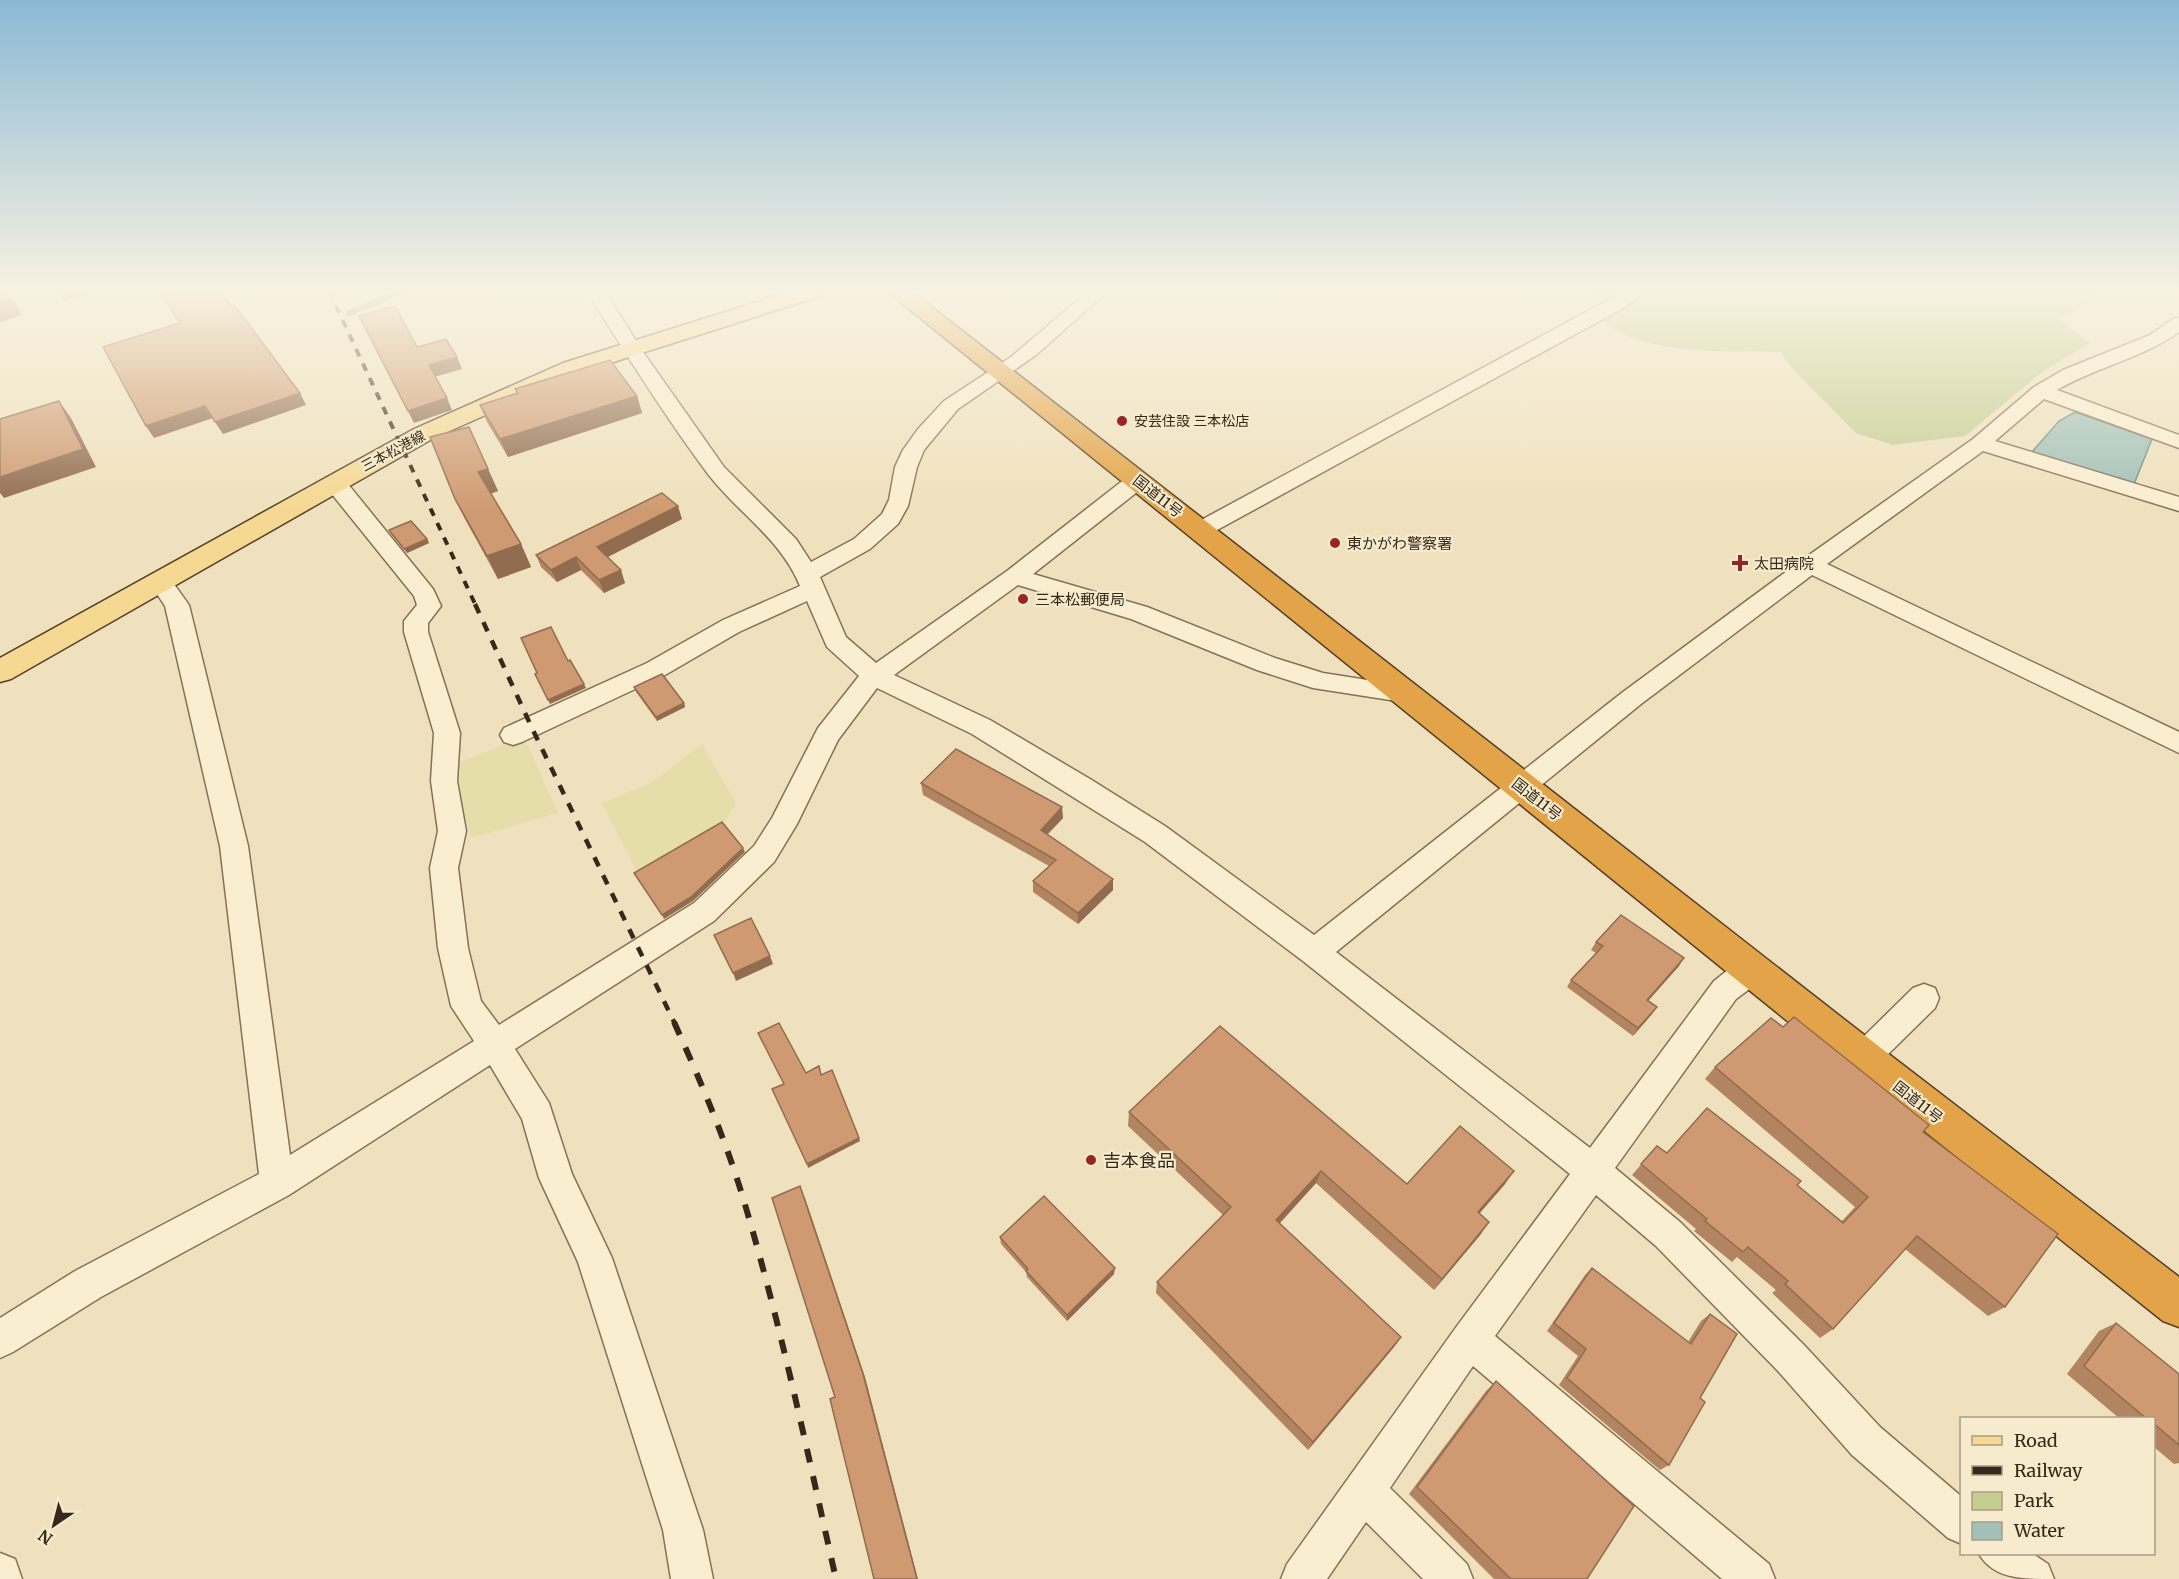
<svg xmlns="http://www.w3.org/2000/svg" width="2179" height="1579" font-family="Merriweather,'Noto Sans JP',serif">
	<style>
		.farmland { fill: #e5ddaa }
		.green { fill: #c5cd91 }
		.water { fill: #a1c0b8; stroke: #688e85; stroke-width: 1.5 }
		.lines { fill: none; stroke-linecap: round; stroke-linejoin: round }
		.stream { stroke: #688e85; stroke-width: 6 }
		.minor-casing { stroke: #877156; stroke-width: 3 }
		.major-casing { stroke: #553f2a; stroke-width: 3 }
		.highway-casing { stroke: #553f2a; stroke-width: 3 }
		.minor { fill: #faeed0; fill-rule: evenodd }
		.major { fill: #f5d892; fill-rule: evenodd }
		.highway { fill: #e3a348; fill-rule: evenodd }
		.rail-far2 { stroke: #36291b; stroke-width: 4; stroke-dasharray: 8 8; stroke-linecap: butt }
		.rail-far1 { stroke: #36291b; stroke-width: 4.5; stroke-dasharray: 10 10; stroke-linecap: butt }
		.rail { stroke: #36291b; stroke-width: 6; stroke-dasharray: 14 14; stroke-linecap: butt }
		.wall { fill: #b28461 }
		.shaded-wall { fill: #916c4f }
		.building { fill: #cf9a71; stroke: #916c4f; stroke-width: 1.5 }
		.poi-dot { fill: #982523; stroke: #f6ebcd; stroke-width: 2 }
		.labels { text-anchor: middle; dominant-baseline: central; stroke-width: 4.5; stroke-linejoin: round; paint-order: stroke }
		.far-poi-label { font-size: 14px; fill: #36291b; stroke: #f6ebcd; text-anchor: start }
		.far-street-label { font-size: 14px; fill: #36291b; stroke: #f6ebcd }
		.street-label { font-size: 15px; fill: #36291b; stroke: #f6ebcd }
		.poi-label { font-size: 15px; fill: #36291b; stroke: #f6ebcd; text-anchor: start }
		.near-poi-label { font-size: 18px; fill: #36291b; stroke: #f6ebcd; text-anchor: start }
	</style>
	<rect width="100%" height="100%" fill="#efe1bd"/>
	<g class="farmland">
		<polygon points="524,737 558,813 471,838 458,791 454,764"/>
		<polygon points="702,744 736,804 725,821 637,871 602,803 653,782"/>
	</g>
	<path class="green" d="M1590,291H2101L2072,313L2058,318L2090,343L2042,372L1965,436L1893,445L1856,433L1792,368L1780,352C1733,351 1623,357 1597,312C1593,304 1589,299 1590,291Z"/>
	<polygon class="water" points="2075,412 2152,439 2134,484 2031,453 2059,421"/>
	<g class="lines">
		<polyline class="stream" points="349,313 404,291"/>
		<defs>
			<g id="minor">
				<path d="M587,291H605L641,349L724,467L796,539L811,562L854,539L882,514L889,500L895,467L903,450L918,429L944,401L1011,357L1089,291H1108L1036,355L958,409L924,450L917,467L908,506L898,524L870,549L820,577L846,637L876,663L1007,571L1130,475L1138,474L1146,475L1149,480L1146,485L1033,574L1147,607L1275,658L1323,673L1412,687L1416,693L1412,699L1403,702L1313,688L1257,670L1131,619L1018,585L894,675L990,720L1090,779L1165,826L1314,935L1623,692L1802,560L1973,439L2034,387L2063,370L2150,335L2173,319L2179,318V332C2143,358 2096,367 2057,390L2179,435V448L2044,399L1995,441L2179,497V511L1983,451L1827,564L2179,732V753L1812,575L1641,704L1336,952L1590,1148L1714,981C1730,969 1743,954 1763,961L1767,970L1763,979L1736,999L1615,1168L1680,1222L1804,1345L1880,1427L1962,1497V1544L1948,1538L1852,1455L1778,1371L1656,1246L1596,1195L1495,1336L1769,1564L1775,1579H1722L1473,1366L1390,1488L1467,1564L1473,1579H1423L1366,1522L1327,1579H1281L1287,1564L1457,1326L1570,1174L1303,961L1145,842L972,734L877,688L838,740L797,824L774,862L714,921L515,1049L549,1103L572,1174L612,1258L703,1530L713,1579H671L663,1530L578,1262L539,1178L522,1119L490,1065L289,1195L101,1297L13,1352L0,1358V1318L75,1271L259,1174L220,846L165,606L149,582L153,577L161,574L169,577L189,605L248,846L290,1155L474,1041L451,1006L438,948L430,868L438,831L431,781L434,733L404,632V621L417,605L414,596L327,488L324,483L327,478L335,477L343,478L433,589L441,606L428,623V632L460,733L457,781L466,831L458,868L468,948L481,1001L499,1025L694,903L754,846L772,818L818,728L859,676L827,647L807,601L739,632L665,675L522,742L513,745L504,742L500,735L504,728L647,663L723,620L800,586C781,539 738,513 708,474C664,415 625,353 587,291Z"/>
				<polygon points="1625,291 1645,291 1625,307 1208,535 1200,537 1192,535 1189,530 1192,525"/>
				<polygon points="1924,984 1935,988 1939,998 1935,1008 1874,1068 1863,1073 1852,1068 1847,1058 1852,1048 1913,988"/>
				<polygon points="0,1553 15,1559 22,1579 0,1579"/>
				<path d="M1979,1554H2033L2048,1564L2054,1579C2021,1579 1994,1579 1979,1554Z"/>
			</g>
			<polygon id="major" points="792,291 824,291 821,296 579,373 432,439 11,679 0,682 0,658 414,429 563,363"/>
			<polygon id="highway" points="887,291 911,291 1877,1045 2179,1277 2179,1327 2163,1321 1849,1071"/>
		</defs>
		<use href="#minor" class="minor-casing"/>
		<use href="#major" class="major-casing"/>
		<use href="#highway" class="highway-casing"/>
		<use href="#minor" class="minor"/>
		<use href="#major" class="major"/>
		<use href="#highway" class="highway"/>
		<polyline class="rail-far2" points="329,291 476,606"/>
		<polyline class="rail-far1" points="475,604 531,726 675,1024"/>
		<path class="rail" d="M674,1022C701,1082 728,1145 746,1208C782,1330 808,1455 836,1579"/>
	</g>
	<g class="wall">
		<polygon points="515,389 637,396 642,413 508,457 487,422 480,405 517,394"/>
		<polygon points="469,427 498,491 491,494 521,544 531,567 498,579 466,521 455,499"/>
		<polygon points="682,519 607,557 625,583 604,593 581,570 557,582 541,567 536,555"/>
		<polygon points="389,530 427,539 429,543 407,553 392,535"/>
		<polygon points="634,687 684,703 685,707 657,721 636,692"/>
		<polygon points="921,783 1063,818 1047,835 1113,879 1113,890 1078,924 1033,892 1033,881 1049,866 923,795"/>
		<polygon points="1596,942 1679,966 1648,1000 1657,1007 1652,1014 1633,1036 1567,987 1571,980 1596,953 1591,950"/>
		<polygon points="1783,1027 1923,1132 2005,1307 1988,1316 1905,1249 1833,1329 1820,1338 1772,1293 1776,1290 1737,1257 1732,1262 1694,1231 1696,1229 1632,1175 1657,1146 1667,1153 1797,1185 1842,1221 1855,1207 1705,1079 1715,1067"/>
		<polygon points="1129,1112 1407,1184 1505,1184 1479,1214 1481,1234 1434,1290 1316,1183 1279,1223 1401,1337 1394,1347 1308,1450 1156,1293 1157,1282 1223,1215 1128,1126"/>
		<polygon points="1000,1237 1114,1274 1067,1321 1027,1277 1026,1272 1001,1244"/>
		<polygon points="1592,1268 1688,1342 1701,1321 1710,1314 1700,1398 1669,1465 1660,1470 1559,1385 1578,1356 1547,1331 1585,1275"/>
		<polygon points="2116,1323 2179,1374 2179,1463 2174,1464 2154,1447 2154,1419 2120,1419 2067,1374 2099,1331"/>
		<polygon points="1496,1381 1587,1579 1494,1579 1409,1494 1486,1391"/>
	</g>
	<g class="shaded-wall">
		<polygon points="5,291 8,291 22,315 0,322 0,302"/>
		<polygon points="57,291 101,291 64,301"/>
		<polygon points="457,357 462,369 434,377 429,365"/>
		<polygon points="300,393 306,405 223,434 215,422"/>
		<polygon points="637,396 642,413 508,457 500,439"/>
		<polygon points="447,398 452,410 414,423 408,411"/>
		<polygon points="59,401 71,418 96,467 4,498 0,493 0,477"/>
		<polygon points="205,406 213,418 154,438 146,426"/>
		<polygon points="488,469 498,491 488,494 478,472"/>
		<polygon points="678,506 682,519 602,560 597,547"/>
		<polygon points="427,539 429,543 407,553 404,549"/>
		<polygon points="521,544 531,567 498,579 487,556"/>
		<polygon points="576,557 581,570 557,582 551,570"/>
		<polygon points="621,570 625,583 604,593 599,580"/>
		<polygon points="584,684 586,688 550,704 548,700"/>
		<polygon points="684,703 685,707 657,721 656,717"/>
		<polygon points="1062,807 1063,818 1041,841 1041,830"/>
		<polygon points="743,848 745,852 693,901 664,919 662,915"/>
		<polygon points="1113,879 1113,890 1078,924 1078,913"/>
		<polygon points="770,956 773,964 736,981 733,973"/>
		<polygon points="1684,958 1679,966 1642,1008 1647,1000"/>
		<polygon points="1657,1007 1652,1014 1633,1036 1638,1028"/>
		<polygon points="859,1138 860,1141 808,1168 807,1164"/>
		<polygon points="1321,1171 1316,1183 1272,1232 1276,1220"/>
		<polygon points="1514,1171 1505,1184 1470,1224 1478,1212"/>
		<polygon points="802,1189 865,1377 918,1579 917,1579"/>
		<polygon points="1489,1222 1481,1234 1434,1290 1442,1279"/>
		<polygon points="1115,1268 1114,1274 1067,1321 1067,1315"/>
		<polygon points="1401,1337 1394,1347 1308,1450 1313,1442"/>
	</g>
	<g class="building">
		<polygon points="0,291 5,291 10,299 0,302"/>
		<polygon points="159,291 220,291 232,307 235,306 300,393 215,422 205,406 146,426 103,347 180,323"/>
		<polygon points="395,306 417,347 446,339 457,357 429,365 447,398 408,411 359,316"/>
		<polygon points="610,360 637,396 500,439 480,405 518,393 515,389"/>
		<polygon points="59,401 83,449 0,477 0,419"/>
		<polygon points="469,427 488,469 478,472 521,544 487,556 455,499 430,437"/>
		<polygon points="662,493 678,506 597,547 621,570 599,580 576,557 551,570 536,555"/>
		<polygon points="411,521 427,539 404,549 389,530"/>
		<polygon points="551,627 568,661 570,660 584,684 548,700 535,674 537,673 521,638"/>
		<polygon points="662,674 684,703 656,717 634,687"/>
		<polygon points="956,749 1062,807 1041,830 1113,879 1078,913 1033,881 1056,860 921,783"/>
		<polygon points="722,822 743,848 691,897 662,915 634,873"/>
		<polygon points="1621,915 1684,958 1647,1000 1657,1007 1638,1028 1571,980 1603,946 1596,942"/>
		<polygon points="751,918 770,956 733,973 714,935"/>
		<polygon points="1794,1017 1929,1125 1923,1132 2058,1234 2005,1307 1917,1236 1833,1329 1785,1284 1788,1281 1748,1247 1743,1252 1705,1221 1707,1219 1641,1164 1657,1146 1667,1153 1707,1108 1801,1181 1797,1185 1843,1223 1868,1197 1715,1067 1771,1018 1783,1027"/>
		<polygon points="779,1023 806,1073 819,1066 821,1075 832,1070 859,1138 807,1164 772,1089 784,1084 758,1033"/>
		<polygon points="1220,1026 1407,1184 1460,1126 1514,1171 1478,1212 1489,1222 1442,1279 1321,1171 1276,1220 1401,1337 1313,1442 1157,1282 1231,1207 1129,1112"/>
		<polygon points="800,1186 863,1374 917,1579 874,1579 830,1399 835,1397 772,1198"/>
		<polygon points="1044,1196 1115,1268 1067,1315 1026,1271 1028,1269 1000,1237"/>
		<polygon points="1592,1268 1691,1344 1710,1314 1737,1334 1700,1398 1705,1402 1669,1465 1567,1378 1586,1349 1554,1323"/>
		<polygon points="2116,1323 2179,1374 2179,1445 2154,1424 2154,1419 2147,1419 2084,1366"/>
		<polygon points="1496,1381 1634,1506 1587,1579 1511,1579 1417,1487"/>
	</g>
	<linearGradient id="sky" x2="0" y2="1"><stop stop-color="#8bb9d5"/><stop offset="0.57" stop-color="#f8f2e1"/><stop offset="1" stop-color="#f8f2e1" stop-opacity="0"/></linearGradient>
	<rect width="2179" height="512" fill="url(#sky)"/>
	<g class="poi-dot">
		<circle cx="1122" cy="421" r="6"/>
		<circle cx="1335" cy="543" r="6"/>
		<path d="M1737 554h6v6h6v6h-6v6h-6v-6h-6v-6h6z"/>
		<circle cx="1023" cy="599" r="6"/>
		<circle cx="1091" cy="1160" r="6"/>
	</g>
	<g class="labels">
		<g class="far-poi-label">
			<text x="1134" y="421">安芸住設 三本松店</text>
		</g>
		<g class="far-street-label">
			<text transform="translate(393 451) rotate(-28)">三本松港線</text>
		</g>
		<g class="street-label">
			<text transform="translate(1158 496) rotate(38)">国道11号</text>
			<text transform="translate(1537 799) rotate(38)">国道11号</text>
			<text transform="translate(1918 1102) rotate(38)">国道11号</text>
		</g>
		<g class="poi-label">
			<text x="1347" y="543">東かがわ警察署</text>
			<text x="1754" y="563">太田病院</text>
			<text x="1035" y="599">三本松郵便局</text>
		</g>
		<g class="near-poi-label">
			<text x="1103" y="1160">吉本食品</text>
		</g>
	</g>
	<rect x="1960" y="1417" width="195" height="138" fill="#f6ebcd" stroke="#a99d86" stroke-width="1.5"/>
	<rect x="1972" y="1436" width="30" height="9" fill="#f5d892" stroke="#a99d86" stroke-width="1.5"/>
	<text x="2014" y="1447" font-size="18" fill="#36291b">Road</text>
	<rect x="1972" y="1466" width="30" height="9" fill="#36291b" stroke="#a99d86" stroke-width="1.5"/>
	<text x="2014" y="1477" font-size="18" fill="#36291b">Railway</text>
	<rect x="1972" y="1492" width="30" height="18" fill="#c5cd91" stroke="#a99d86" stroke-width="1.5"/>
	<text x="2014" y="1507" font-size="18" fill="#36291b">Park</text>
	<rect x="1972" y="1522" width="30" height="18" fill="#a1c0b8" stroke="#a99d86" stroke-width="1.5"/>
	<text x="2014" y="1537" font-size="18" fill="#36291b">Water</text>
	<g transform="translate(54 1525) rotate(215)" stroke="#f6ebcd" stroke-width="4.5" paint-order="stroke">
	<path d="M0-4.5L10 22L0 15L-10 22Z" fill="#36291b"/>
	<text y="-9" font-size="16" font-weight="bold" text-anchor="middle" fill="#36291b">N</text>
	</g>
</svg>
